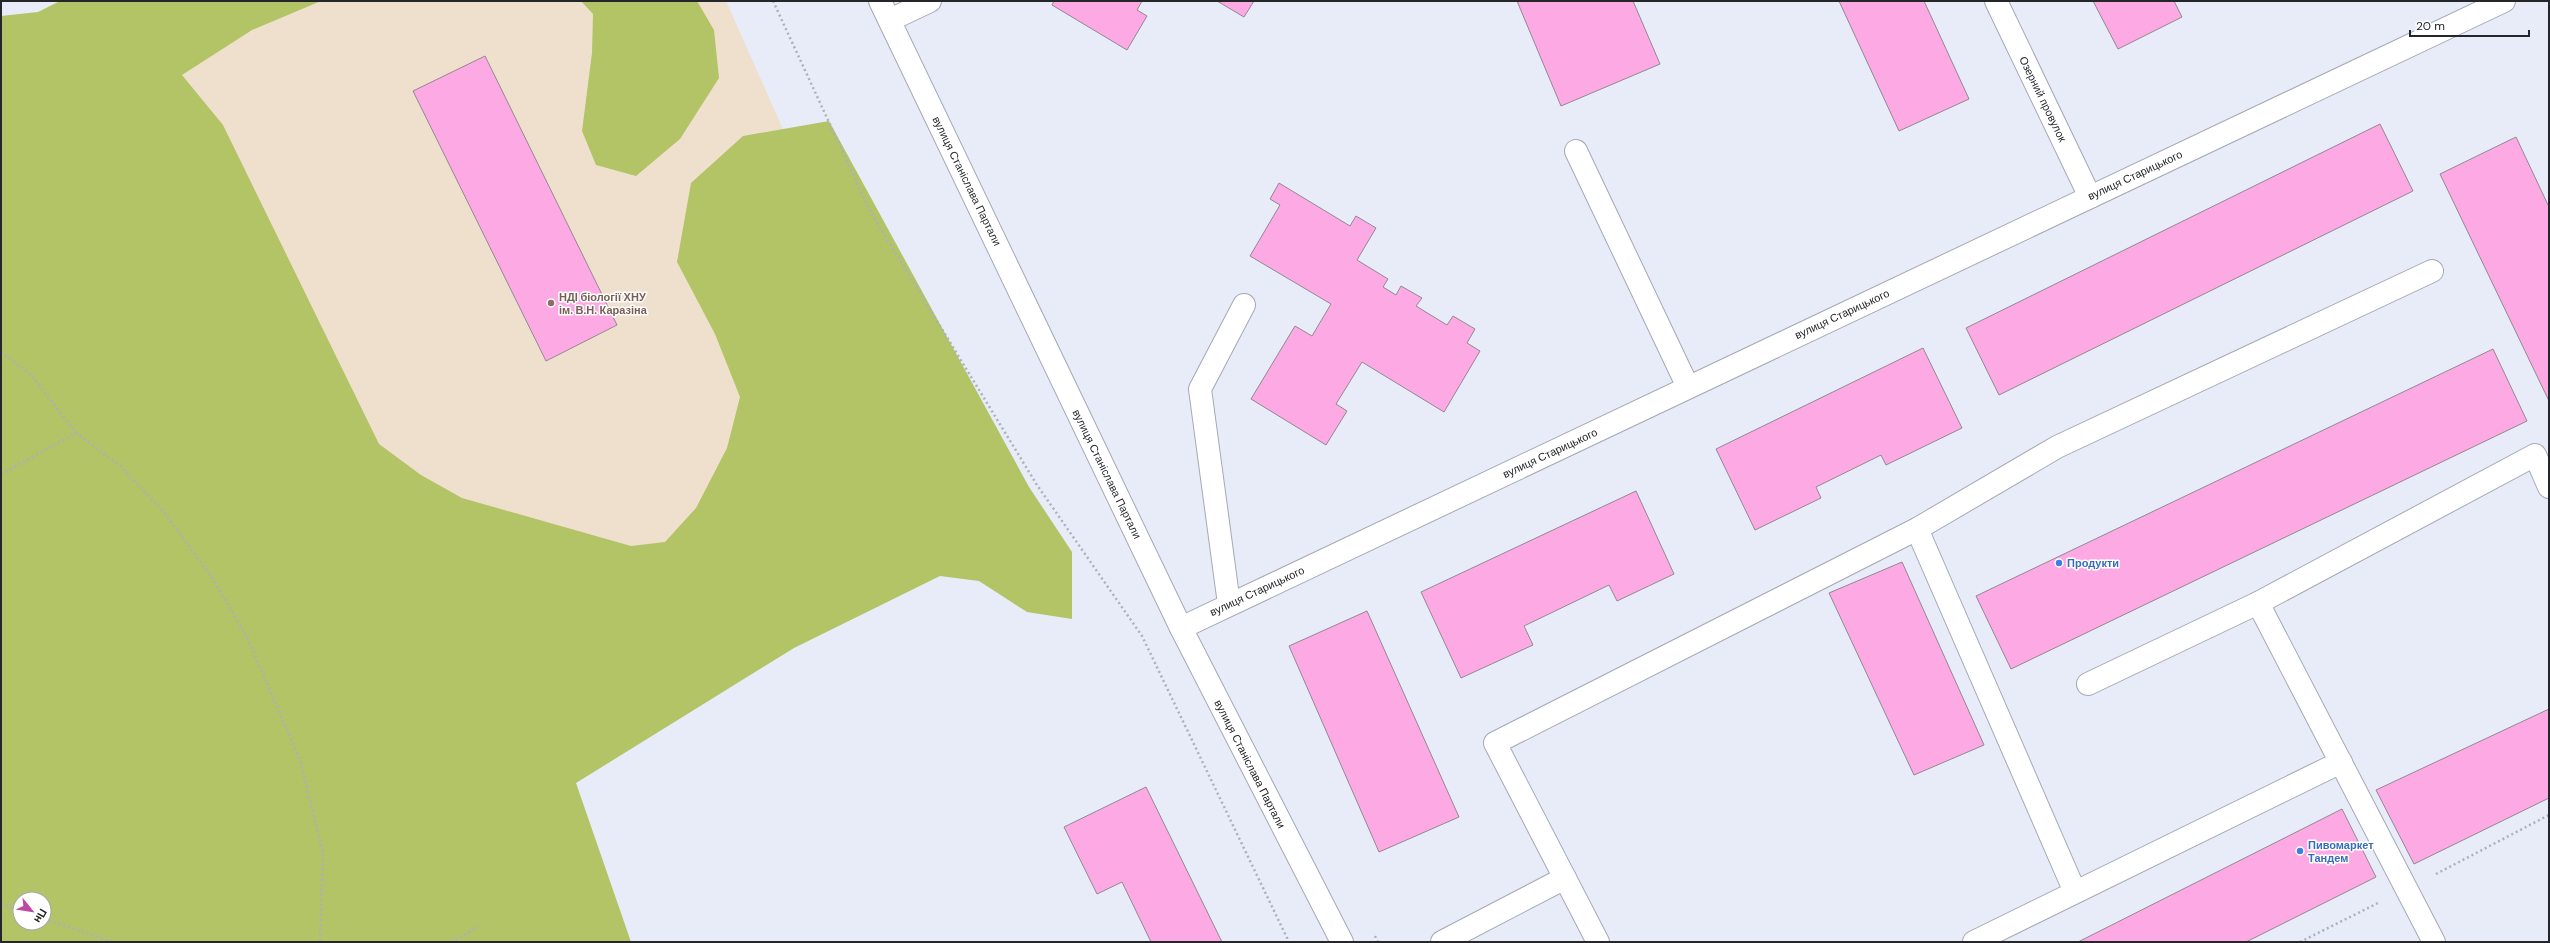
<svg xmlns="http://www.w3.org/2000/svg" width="2550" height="943" font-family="'DM Sans',sans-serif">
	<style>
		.education { fill: #efe0cd }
		.forest { fill: #b2c465; fill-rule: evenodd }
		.building { fill: #fda9e4; stroke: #92888f }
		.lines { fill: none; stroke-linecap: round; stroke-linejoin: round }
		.lane-casing { stroke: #a4a9b4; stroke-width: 24 }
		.street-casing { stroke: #a4a9b4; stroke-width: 24 }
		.secondary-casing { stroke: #a4a9b4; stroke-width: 24 }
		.path { stroke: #acb0ba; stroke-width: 2.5; stroke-dasharray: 2 3; stroke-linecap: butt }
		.lane { stroke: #fff; stroke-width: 22 }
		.street { stroke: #fff; stroke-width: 22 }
		.secondary { stroke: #fff; stroke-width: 22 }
		.education-dot { fill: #8d6e63; stroke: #fff; stroke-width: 1.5 }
		.shop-dot { fill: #3f7fe0; stroke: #fff; stroke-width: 1.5 }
		.labels { text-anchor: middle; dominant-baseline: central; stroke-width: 3; stroke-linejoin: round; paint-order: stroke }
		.street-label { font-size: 11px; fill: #24262a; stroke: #fff }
		.education-label { font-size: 11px; font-weight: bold; fill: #785e54; stroke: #fff; text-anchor: start }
		.shop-label { font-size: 11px; font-weight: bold; fill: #366cbe; stroke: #fff; text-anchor: start }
	</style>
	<rect width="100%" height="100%" fill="#e7ecf8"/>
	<polygon class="education" points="224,1 726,1 934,469 517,760 106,53"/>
	<g class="forest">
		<path d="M60,1H321L252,30L182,75L223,125L379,444L421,475L462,498L631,546L665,542L696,508L727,448L740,397L715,334L677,262L691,183L743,136L829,121L1029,487L1072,552V619L1027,612L979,581L940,576L794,648L576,783L631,942H1V16L38,12ZM20,899H44V923H20Z"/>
		<polygon points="581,1 697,1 714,30 719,78 680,139 636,176 596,165 582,131 592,53 593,14"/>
	</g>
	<g class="building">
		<polygon points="1054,1 1142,1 1137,10 1147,16 1127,50 1052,5"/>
		<polygon points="1217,1 1254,1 1244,17"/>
		<polygon points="1517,1 1633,1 1660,64 1561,106"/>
		<polygon points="1839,1 1924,1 1969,99 1899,131"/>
		<polygon points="2093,1 2174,1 2182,17 2118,49"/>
		<polygon points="485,56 617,325 546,361 413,91"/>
		<polygon points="2380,124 2413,191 1999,395 1966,328"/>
		<polygon points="2516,137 2549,207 2549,401 2440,174"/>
		<polygon points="1279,183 1350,226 1356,216 1376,228 1357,260 1388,279 1383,287 1396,295 1401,286 1422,298 1416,306 1447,325 1453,316 1475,329 1467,343 1480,351 1444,412 1362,362 1336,404 1347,411 1326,445 1251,399 1295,326 1312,336 1331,304 1250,256 1280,205 1270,199"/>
		<polygon points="1923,348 1962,428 1886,465 1881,455 1816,487 1821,498 1755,530 1716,449"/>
		<polygon points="2493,349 2527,421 2011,669 1976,596"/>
		<polygon points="1636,491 1674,574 1617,601 1609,585 1524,626 1533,645 1461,678 1421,592"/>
		<polygon points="1902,562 1984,745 1914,775 1829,593"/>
		<polygon points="1367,611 1459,817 1379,852 1289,646"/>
		<polygon points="2549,709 2549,798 2414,864 2376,790"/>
		<polygon points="1146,787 1222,942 1151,942 1122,882 1097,894 1064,827"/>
		<polygon points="2342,809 2376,877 2246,942 2078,942"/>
	</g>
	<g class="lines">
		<defs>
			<g id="lane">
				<polyline points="890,20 930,1"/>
				<polyline points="1576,151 1688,387"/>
				<polyline points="1917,529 2075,892"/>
				<polyline points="2258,603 2434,942"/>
				<polyline points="1229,604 1200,389 1244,305"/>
				<polyline points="2088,684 2258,603 2535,455 2549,487"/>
				<polyline points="1442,942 1565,878"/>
				<polyline points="1598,942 1495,743 1917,529 2057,447 2432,271"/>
				<polyline points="1974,942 2341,762"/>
			</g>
			<g id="street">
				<polyline points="1996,1 2090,197"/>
				<polyline points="1181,628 2504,1"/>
			</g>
			<polyline id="secondary" points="880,1 1181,628 1342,942"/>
		</defs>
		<use href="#lane" class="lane-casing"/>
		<use href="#street" class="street-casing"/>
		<use href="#secondary" class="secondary-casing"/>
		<g class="path">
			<polyline points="773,1 870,211 1037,485 1142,636 1289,942"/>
			<polyline points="1,352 32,376 76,433"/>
			<polyline points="1,474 76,433 119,465 165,513 212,578 247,637 300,760 323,853 320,942"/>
			<polyline points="2436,874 2549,815"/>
			<polyline points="1,904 20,911"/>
			<polyline points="44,919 113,942"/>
			<polyline points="1375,936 1378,942"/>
			<polyline points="451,942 478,927"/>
			<polyline points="2300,942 2378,903"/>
		</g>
		<use href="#lane" class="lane"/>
		<use href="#street" class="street"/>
		<use href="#secondary" class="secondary"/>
	</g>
	<circle class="education-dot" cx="551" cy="303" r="4"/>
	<g class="shop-dot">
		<circle cx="2059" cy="563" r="4"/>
		<circle cx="2300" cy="851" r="4"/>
	</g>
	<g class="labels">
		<g class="street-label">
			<text transform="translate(2043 99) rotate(64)">Озерний провулок</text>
			<text transform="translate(2135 175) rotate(-25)">вулиця Старицького</text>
			<text transform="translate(967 181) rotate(64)">вулиця Станіслава Партали</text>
			<text transform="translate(1842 314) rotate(-25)">вулиця Старицького</text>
			<text transform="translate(1550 453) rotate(-25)">вулиця Старицького</text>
			<text transform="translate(1107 474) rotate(64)">вулиця Станіслава Партали</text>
			<text transform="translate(1257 591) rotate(-25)">вулиця Старицького</text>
			<text transform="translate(1250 764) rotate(63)">вулиця Станіслава Партали</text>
		</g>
		<g class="education-label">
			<text x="559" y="297">НДІ біології ХНУ<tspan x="559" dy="13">ім. В.Н. Каразіна</tspan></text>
		</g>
		<g class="shop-label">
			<text x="2067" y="563">Продукти</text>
			<text x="2308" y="845">Пивомаркет<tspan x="2308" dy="13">Тандем</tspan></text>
		</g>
	</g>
	<rect width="2550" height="943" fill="none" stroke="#24262a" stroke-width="4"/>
	<g transform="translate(32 911) rotate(120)"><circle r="19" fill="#ffffff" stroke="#a7a8aa"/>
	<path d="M0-3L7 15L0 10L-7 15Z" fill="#be49a1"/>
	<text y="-6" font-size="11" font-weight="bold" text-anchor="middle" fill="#24262a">Пн</text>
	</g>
	<path d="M2410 30v6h119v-6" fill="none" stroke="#24262a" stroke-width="2"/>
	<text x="2416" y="30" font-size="12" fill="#24262a" stroke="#ffffff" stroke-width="3" paint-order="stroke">20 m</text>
</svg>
